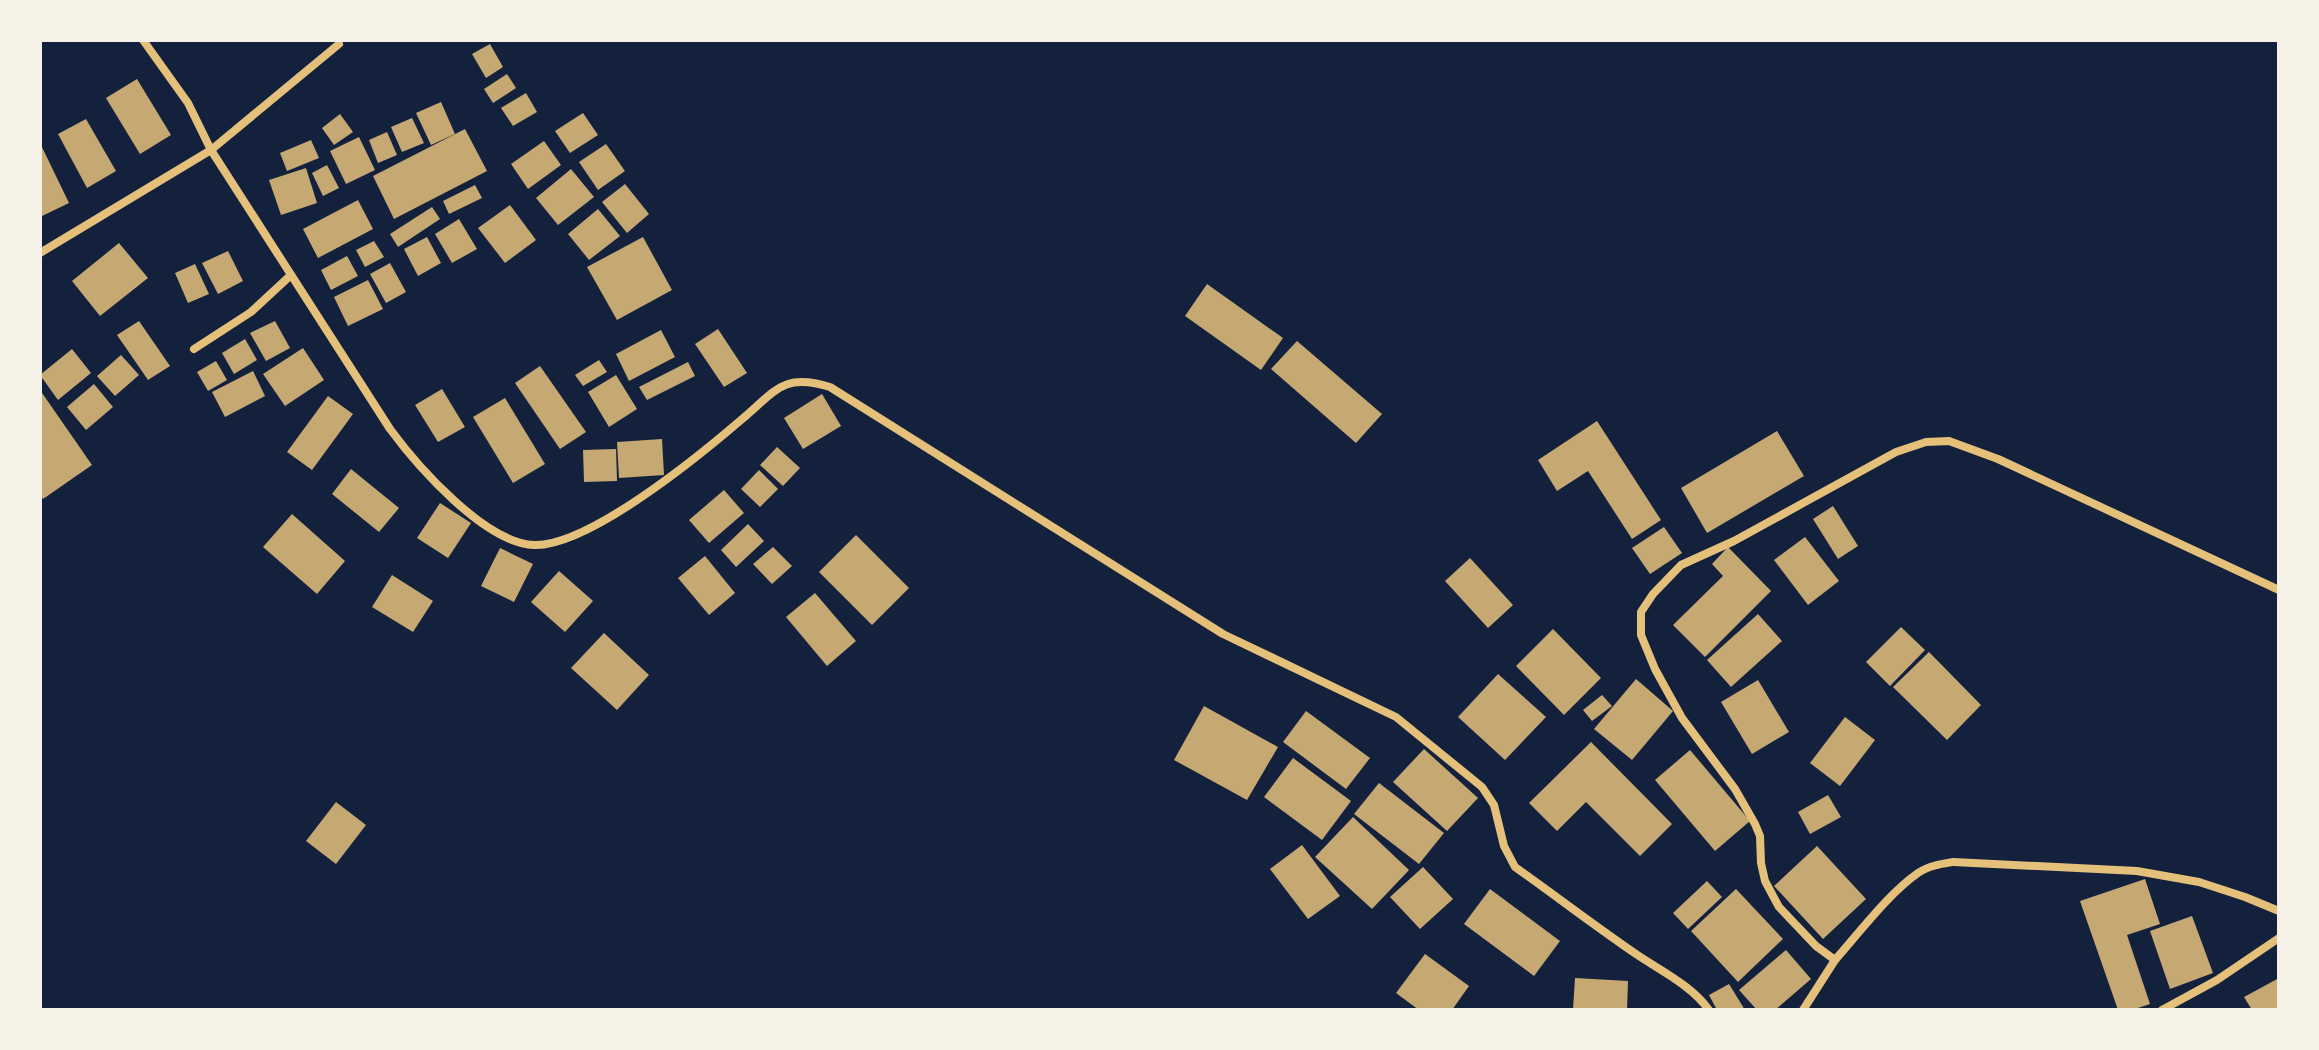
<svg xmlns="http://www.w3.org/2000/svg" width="2319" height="1050" font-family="Helvetica,sans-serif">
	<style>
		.building { fill: #c6a872 }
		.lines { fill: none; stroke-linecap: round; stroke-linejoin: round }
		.minor { stroke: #e5c07b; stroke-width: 8 }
	</style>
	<rect width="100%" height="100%" fill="#14213d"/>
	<g class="building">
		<polygon points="490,44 503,67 486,78 472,54"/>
		<polygon points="507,74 516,88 493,103 484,89"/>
		<polygon points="137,79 171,135 140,154 106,98"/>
		<polygon points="526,93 537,112 513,126 501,108"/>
		<polygon points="441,102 455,134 431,145 416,113"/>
		<polygon points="583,113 598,135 570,153 555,131"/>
		<polygon points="340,114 353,132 334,145 322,128"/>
		<polygon points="412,118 424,143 402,152 391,127"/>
		<polygon points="86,119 116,171 87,188 58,134"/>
		<polygon points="465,129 487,171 394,219 373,176"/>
		<polygon points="387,132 397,155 378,163 369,140"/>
		<polygon points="359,137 375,170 346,184 330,151"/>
		<polygon points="311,140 319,158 287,171 280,153"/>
		<polygon points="544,141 561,165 528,189 511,164"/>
		<polygon points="40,143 69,203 40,217"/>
		<polygon points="606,144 625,171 598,190 579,162"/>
		<polygon points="327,165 339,188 323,196 312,173"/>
		<polygon points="306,168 317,203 281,215 269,180"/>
		<polygon points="571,169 594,197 558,225 536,198"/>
		<polygon points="625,184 649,214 627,233 602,202"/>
		<polygon points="475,185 482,198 449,214 443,201"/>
		<polygon points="358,200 373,229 318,258 303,229"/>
		<polygon points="510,205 536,240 505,263 478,228"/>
		<polygon points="432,207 440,219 398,247 390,234"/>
		<polygon points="598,209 620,236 589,260 568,234"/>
		<polygon points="459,219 477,249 452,263 435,234"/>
		<polygon points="427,237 441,263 418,276 404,249"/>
		<polygon points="643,237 672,290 617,320 587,267"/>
		<polygon points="374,241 384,257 365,267 356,250"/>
		<polygon points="119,243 148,278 100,316 72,281"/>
		<polygon points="228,251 243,281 218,294 202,263"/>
		<polygon points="347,256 358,276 331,290 321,270"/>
		<polygon points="390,263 406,292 386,303 370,274"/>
		<polygon points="195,264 209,294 188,303 175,273"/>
		<polygon points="368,280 383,309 348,326 334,297"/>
		<polygon points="1207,284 1283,338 1261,370 1185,316"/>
		<polygon points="139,321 170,366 148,380 117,335"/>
		<polygon points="275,321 290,348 266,361 250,333"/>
		<polygon points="718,329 747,373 724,387 695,344"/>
		<polygon points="661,330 675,357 629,381 616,354"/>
		<polygon points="245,339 257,360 234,374 222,353"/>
		<polygon points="1297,341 1382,414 1356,443 1271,369"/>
		<polygon points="303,348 324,380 285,406 263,374"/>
		<polygon points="72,349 91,373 58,400 40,375"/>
		<polygon points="121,355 139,375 115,396 97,376"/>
		<polygon points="599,360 607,372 583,386 575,375"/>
		<polygon points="216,361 227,380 208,391 197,372"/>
		<polygon points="688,362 695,376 647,400 639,387"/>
		<polygon points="540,366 586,432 560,449 515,383"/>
		<polygon points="253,371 265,396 225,417 212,392"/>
		<polygon points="616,375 637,409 609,427 588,392"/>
		<polygon points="94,384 113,407 86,430 67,407"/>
		<polygon points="442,389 465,427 438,442 415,405"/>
		<polygon points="40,390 92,465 43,499 40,494"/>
		<polygon points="822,394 841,426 803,449 784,418"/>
		<polygon points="328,396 353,414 312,470 287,452"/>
		<polygon points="505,398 545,464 513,483 473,417"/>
		<polygon points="1597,421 1661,520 1632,539 1588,471 1557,491 1538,460"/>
		<polygon points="1777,431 1804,476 1707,533 1681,488"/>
		<polygon points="662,439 664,475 619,478 617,442"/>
		<polygon points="777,447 800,468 783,486 760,465"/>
		<polygon points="616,449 617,481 584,482 583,450"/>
		<polygon points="351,469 399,508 379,532 332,494"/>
		<polygon points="759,470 778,489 760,507 741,489"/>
		<polygon points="724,490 744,513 709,543 689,520"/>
		<polygon points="440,503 471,523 448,558 417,538"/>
		<polygon points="1833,506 1858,546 1838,559 1813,519"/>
		<polygon points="292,514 345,561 317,594 263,547"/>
		<polygon points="748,524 764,541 736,567 721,550"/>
		<polygon points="1664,527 1682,553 1650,574 1632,548"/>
		<polygon points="856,535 909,588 872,625 819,572"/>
		<polygon points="1805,537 1839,581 1808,605 1774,560"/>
		<polygon points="773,547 792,566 772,584 753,564"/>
		<polygon points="1728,547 1771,591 1705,657 1673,625 1723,576 1712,564"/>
		<polygon points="500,548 533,564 514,602 481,586"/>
		<polygon points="705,556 735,593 709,615 678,578"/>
		<polygon points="1470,558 1513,605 1488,628 1445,581"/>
		<polygon points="559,571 593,601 565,632 531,602"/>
		<polygon points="392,575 433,601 413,632 372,607"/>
		<polygon points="815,593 856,641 827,666 786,617"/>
		<polygon points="1758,614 1782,641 1731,687 1707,660"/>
		<polygon points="1901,627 1925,650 1890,686 1866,662"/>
		<polygon points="1553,629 1601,678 1564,715 1516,666"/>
		<polygon points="604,633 649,675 617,710 571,668"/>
		<polygon points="1929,652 1981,705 1947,740 1893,687"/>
		<polygon points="1498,674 1546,717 1505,760 1458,717"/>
		<polygon points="1636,679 1673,711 1632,760 1594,729"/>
		<polygon points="1758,680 1789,732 1752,754 1721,702"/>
		<polygon points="1602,695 1612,706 1592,721 1583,710"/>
		<polygon points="1204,706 1278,747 1247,800 1174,760"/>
		<polygon points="1306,711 1370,758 1346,789 1283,742"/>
		<polygon points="1845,717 1875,740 1840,786 1810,763"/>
		<polygon points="1591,742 1672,824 1640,856 1586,802 1557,831 1529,803"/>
		<polygon points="1424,749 1478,798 1447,831 1393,782"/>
		<polygon points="1690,750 1750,821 1715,851 1655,780"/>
		<polygon points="1293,758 1351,801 1322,840 1264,797"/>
		<polygon points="1379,783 1444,833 1419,864 1354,814"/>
		<polygon points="1828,795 1841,817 1810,834 1798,812"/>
		<polygon points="336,802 366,825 336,864 306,841"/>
		<polygon points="1353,817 1409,870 1372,909 1315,857"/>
		<polygon points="1302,845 1340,896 1308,919 1270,869"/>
		<polygon points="1817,846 1866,899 1823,939 1774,886"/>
		<polygon points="1423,867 1453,899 1420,929 1390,897"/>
		<polygon points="2145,879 2160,924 2127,935 2150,1004 2132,1010 2118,1010 2080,901"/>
		<polygon points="1707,881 1722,897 1688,929 1673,913"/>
		<polygon points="1490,889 1560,941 1534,976 1464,924"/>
		<polygon points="1736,889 1783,939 1738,982 1691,931"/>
		<polygon points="2192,916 2213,973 2170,989 2150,931"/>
		<polygon points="1786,950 1811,979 1775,1010 1757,1010 1739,990"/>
		<polygon points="1425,954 1469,986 1452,1010 1419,1010 1396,993"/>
		<polygon points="1575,978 1628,981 1627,1010 1573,1010"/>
		<polygon points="2279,978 2279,1010 2252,1010 2244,997"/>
		<polygon points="1729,984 1745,1010 1717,1010 1709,995"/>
	</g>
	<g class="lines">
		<g class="minor">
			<path d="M143,40L188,103L211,150L390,429C418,467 485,543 534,545C588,547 699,456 741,420C775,392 782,372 830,387L1223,634L1396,717L1482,787L1494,805L1504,846L1515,867C1556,896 1595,926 1636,954C1661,971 1691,985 1709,1010"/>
			<polyline points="40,253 211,150 339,44"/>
			<polyline points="194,349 251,312 291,275"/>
			<path d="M1835,960C1859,933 1889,893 1918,873C1928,866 1941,864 1953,862L2137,871L2199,882L2245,897L2279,911"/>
			<polyline points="1803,1010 1835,960 1816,946 1779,907 1765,881 1761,863 1760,836 1755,824 1735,789 1682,718 1655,669 1641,635 1641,612 1653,594 1681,565 1734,541 1896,452 1926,442 1949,441 1998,459 2279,590"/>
			<polyline points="2162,1010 2217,980 2279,938"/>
		</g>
	</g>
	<rect width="2319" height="1050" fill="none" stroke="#f6f1e7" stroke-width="84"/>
</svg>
